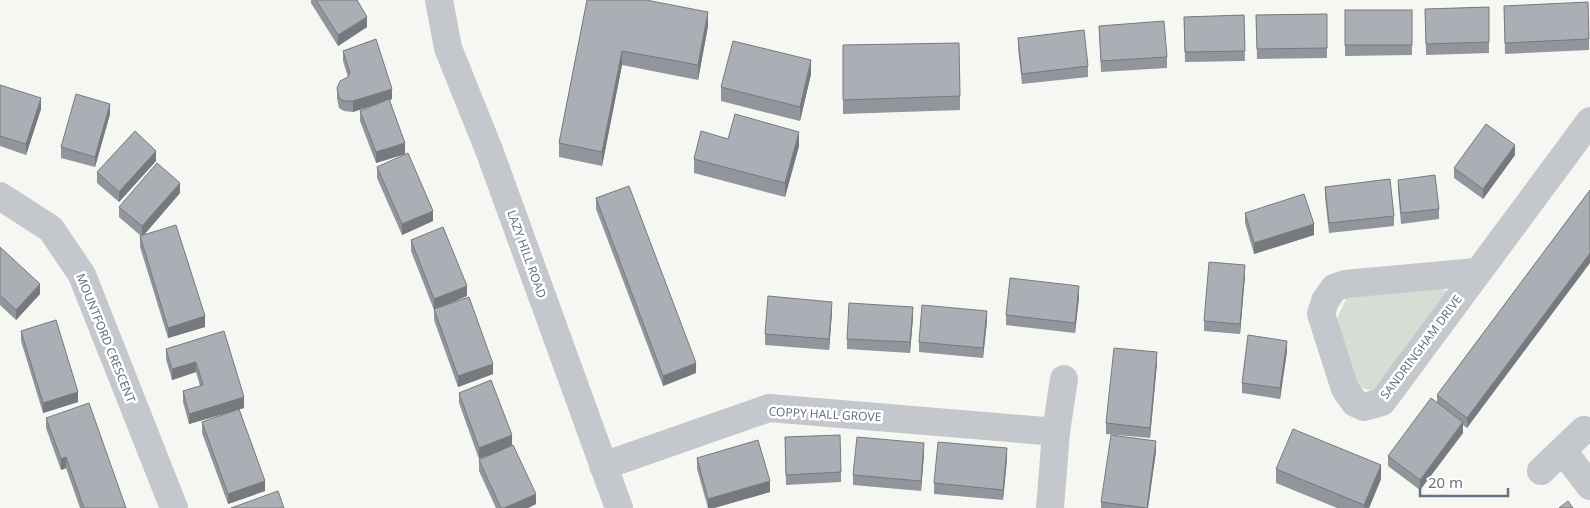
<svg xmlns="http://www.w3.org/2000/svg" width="1590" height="508" font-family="'Noto Sans',sans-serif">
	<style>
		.green { fill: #d7ddd4 }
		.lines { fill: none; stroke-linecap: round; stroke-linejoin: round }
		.minor { stroke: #c4c7cb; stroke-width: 28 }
		.wall { fill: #91969c }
		.shaded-wall { fill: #767a7f }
		.building { fill: #a9afb5; stroke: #767a7f }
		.labels { text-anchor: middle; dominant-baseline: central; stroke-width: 5; stroke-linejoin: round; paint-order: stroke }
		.street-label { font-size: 12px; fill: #667383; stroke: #fff }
	</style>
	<rect width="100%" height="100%" fill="#f6f6f3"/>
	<polygon class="green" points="1441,286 1449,294 1377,393 1355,385 1336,321 1347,297"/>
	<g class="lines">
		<g class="minor">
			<polyline points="439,0 448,48 489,150 619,508"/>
			<polyline points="0,196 51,229 82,275 174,508"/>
			<polyline points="1476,272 1345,284 1334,288 1325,301 1321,314 1345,389 1355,403 1364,407 1382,402 1590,121"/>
			<polyline points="1563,451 1590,486"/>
			<polyline points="603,466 769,408 1056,432"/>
			<polyline points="1541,471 1584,430"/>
			<polyline points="1050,508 1056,432 1064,379"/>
		</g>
	</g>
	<g class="wall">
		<polygon points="311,0 357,0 367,27 338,46 311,3"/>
		<polygon points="587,0 708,26 698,80 622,65 602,166 559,157 559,143"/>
		<polygon points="1504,6 1589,39 1589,50 1505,54"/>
		<polygon points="1489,7 1489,53 1426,55 1425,9"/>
		<polygon points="1345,10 1412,10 1412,55 1345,56"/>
		<polygon points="1327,14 1327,58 1257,59 1256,15"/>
		<polygon points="1244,15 1245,61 1185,62 1184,17"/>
		<polygon points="1099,26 1167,57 1167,68 1101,72"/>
		<polygon points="1018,38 1088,66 1088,77 1022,84 1018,48"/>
		<polygon points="843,45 960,96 960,110 843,114"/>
		<polygon points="343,51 392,99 390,100 405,154 376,163 360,121 360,111 377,104 353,112 344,111 339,108 337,98 337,88 348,77 343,61"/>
		<polygon points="811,74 800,121 721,101 721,87"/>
		<polygon points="0,85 41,109 26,155 0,146"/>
		<polygon points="110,114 95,167 61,158 61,147"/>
		<polygon points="799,146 785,197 694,173 694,159"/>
		<polygon points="1515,155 1483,199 1454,178 1454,168"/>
		<polygon points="156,161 119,202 97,183 97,172"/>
		<polygon points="377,167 433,221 402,235 377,178"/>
		<polygon points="1398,180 1439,209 1439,219 1401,224 1398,190"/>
		<polygon points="1325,187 1394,216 1394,226 1329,233 1325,197"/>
		<polygon points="1590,190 1467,428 1463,425 1463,433 1420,490 1388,466 1388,456 1437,403 1437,395"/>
		<polygon points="180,193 144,235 205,327 168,338 140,247 140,236 141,236 119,217 119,207"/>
		<polygon points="596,198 696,373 663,386 596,209"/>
		<polygon points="1245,213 1314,235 1254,254 1245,223"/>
		<polygon points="411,240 467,296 436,309 493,374 458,387 434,320 434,309 434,310 411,251"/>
		<polygon points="0,247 40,294 16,320 0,305"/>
		<polygon points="1245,275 1240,334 1204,331 1204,321"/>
		<polygon points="1079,297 1075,333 1006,325 1006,315"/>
		<polygon points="832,312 829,350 765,345 765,334"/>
		<polygon points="913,317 910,353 847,349 847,339"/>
		<polygon points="987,321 983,358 919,352 919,342"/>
		<polygon points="21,331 78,402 43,413 21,341"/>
		<polygon points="224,331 244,408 239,409 265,491 228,504 202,433 202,422 233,411 189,424 183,402 183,391 200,386 196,372 172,380 166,359 166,349"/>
		<polygon points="1287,351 1280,399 1242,393 1242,383"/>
		<polygon points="1157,363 1150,438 1106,434 1106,423"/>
		<polygon points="459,393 512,446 536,504 528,508 496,508 479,471 479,460 510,447 479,459 459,403"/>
		<polygon points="46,418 126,508 80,508 66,468 61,470 46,428"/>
		<polygon points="785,437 841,472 841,482 786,485"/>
		<polygon points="1156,451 1148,508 1101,508 1101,502"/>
		<polygon points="924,454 921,491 853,485 853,475"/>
		<polygon points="697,458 770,492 714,508 708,508 697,469"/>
		<polygon points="1007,459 1003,500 934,494 934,483"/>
		<polygon points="1276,469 1381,479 1369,508 1337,508 1276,483"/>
	</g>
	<g class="shaded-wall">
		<polygon points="708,12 708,26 698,80 698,65"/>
		<polygon points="367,17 367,27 338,46 338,35"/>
		<polygon points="622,51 622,65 602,166 602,152"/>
		<polygon points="811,60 811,74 800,121 800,107"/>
		<polygon points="392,89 392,99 353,112 353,101"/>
		<polygon points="41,98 41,109 26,155 26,144"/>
		<polygon points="110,104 110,114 95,167 95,157"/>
		<polygon points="799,132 799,146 785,197 785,183"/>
		<polygon points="405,143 405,154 376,163 376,152"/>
		<polygon points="1515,145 1515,155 1483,199 1483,189"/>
		<polygon points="156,151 156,161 119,202 119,192"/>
		<polygon points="180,183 180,193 142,237 142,226"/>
		<polygon points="433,211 433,221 402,235 402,224"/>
		<polygon points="1314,224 1314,235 1254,254 1254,243"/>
		<polygon points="1590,253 1590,263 1467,428 1467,418"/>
		<polygon points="1245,265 1245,275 1240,334 1240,324"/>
		<polygon points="40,284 40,294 16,320 16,310"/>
		<polygon points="467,286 467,296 434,310 434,299"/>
		<polygon points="1079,286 1079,297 1075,333 1075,323"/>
		<polygon points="832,302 832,312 829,350 829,339"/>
		<polygon points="913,307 913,317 910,353 910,342"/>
		<polygon points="987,311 987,321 983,358 983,348"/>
		<polygon points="205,316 205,327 168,338 168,328"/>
		<polygon points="1287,341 1287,351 1280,399 1280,388"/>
		<polygon points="1157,352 1157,363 1150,438 1150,428"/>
		<polygon points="196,362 196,372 172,380 172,369"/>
		<polygon points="696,363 696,373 663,386 663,376"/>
		<polygon points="493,364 493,374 458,387 458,376"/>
		<polygon points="78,392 78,402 43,413 43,403"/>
		<polygon points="244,397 244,408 189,424 189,414"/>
		<polygon points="1463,422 1463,433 1420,490 1420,480"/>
		<polygon points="512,435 512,446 479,459 479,448"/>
		<polygon points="1156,441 1156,451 1148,508 1147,508"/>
		<polygon points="924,443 924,454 921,491 921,481"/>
		<polygon points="1007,448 1007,459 1003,500 1003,490"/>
		<polygon points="66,457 66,468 61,470 61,459"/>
		<polygon points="1381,465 1381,479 1369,508 1364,508 1364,505"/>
		<polygon points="265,481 265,491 228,504 228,494"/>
		<polygon points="770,481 770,492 714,508 708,508 708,499"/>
		<polygon points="536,494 536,504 528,508 504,508"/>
	</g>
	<g class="building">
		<polygon points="316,0 357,0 367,17 338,35"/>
		<polygon points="587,0 646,0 708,12 698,65 622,51 602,152 559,143"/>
		<polygon points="1588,2 1589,39 1505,43 1504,6"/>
		<polygon points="1489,7 1489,42 1426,44 1425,9"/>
		<rect x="1345" y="10" width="67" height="35"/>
		<polygon points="1327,14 1327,48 1257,49 1256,15"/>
		<polygon points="1244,15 1245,51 1185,52 1184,17"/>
		<polygon points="1164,21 1167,57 1101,61 1099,26"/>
		<polygon points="1084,30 1088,66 1022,74 1018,38"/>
		<polygon points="376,39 392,89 353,101 344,101 339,98 337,88 340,81 348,77 350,73 343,51"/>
		<polygon points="733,41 811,60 800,107 721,87"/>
		<polygon points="959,43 960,96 843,100 843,45"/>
		<polygon points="0,85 41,98 26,144 0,136"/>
		<polygon points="76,94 110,104 95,157 61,147"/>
		<polygon points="389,99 405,143 376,152 360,111"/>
		<polygon points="735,114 799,132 785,183 694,159 701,131 728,139"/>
		<polygon points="1486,124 1515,145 1483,189 1454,168"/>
		<polygon points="135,131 156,151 119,192 97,172"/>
		<polygon points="408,153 433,211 402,224 377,167"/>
		<polygon points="157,163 180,183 142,226 119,207"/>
		<polygon points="1435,175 1439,209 1401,213 1398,180"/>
		<polygon points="1390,179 1394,216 1329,223 1325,187"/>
		<polygon points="629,186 696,363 663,376 596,198"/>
		<polygon points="1590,190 1590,253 1467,418 1437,395"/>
		<polygon points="1304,194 1314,224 1254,243 1245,213"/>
		<polygon points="176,225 205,316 168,328 140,236"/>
		<polygon points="443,227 467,286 434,299 411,240"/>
		<polygon points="0,247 40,284 16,310 0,295"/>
		<polygon points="1209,262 1245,265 1240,324 1204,321"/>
		<polygon points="1010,278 1079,286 1075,323 1006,315"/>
		<polygon points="768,296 832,302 829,339 765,334"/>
		<polygon points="469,297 493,364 458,376 434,309"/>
		<polygon points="849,303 913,307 910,342 847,339"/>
		<polygon points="922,305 987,311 983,348 919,342"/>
		<polygon points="56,320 78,392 43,403 21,331"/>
		<polygon points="224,331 244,397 189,414 183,391 203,385 196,362 172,369 166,349"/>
		<polygon points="1248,335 1287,341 1280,388 1242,383"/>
		<polygon points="1114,348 1157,352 1150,428 1106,423"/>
		<polygon points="491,380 512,435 479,448 459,393"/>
		<polygon points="1431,398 1463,422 1420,480 1388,456"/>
		<polygon points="89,403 126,508 84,508 66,457 61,459 46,418"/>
		<polygon points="239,409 265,481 228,494 202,422"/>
		<polygon points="1293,429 1381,465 1364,505 1276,469"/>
		<polygon points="840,435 841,472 786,475 785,437"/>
		<polygon points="1111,435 1156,441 1147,508 1101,502"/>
		<polygon points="857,437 924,443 921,481 853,475"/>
		<polygon points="758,440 770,481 708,499 697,458"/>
		<polygon points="938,442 1007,448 1003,490 934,483"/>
		<polygon points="513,445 536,494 504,508 501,508 479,460"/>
		<polygon points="278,491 284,508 231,508"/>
		<polygon points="1568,501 1573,508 1559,508"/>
	</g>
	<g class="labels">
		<g class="street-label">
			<text transform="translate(527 254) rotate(70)">LAZY HILL ROAD</text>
			<text transform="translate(106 338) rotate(68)">MOUNTFORD CRESCENT</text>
			<text transform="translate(1421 347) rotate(-53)">SANDRINGHAM DRIVE</text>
			<text transform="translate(825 414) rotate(3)">COPPY HALL GROVE</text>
		</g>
	</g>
	<path d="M1420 488v8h88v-8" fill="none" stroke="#667383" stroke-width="2.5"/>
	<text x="1428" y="488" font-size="15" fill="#667383" stroke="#ffffff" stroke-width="4" paint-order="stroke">20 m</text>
</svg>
